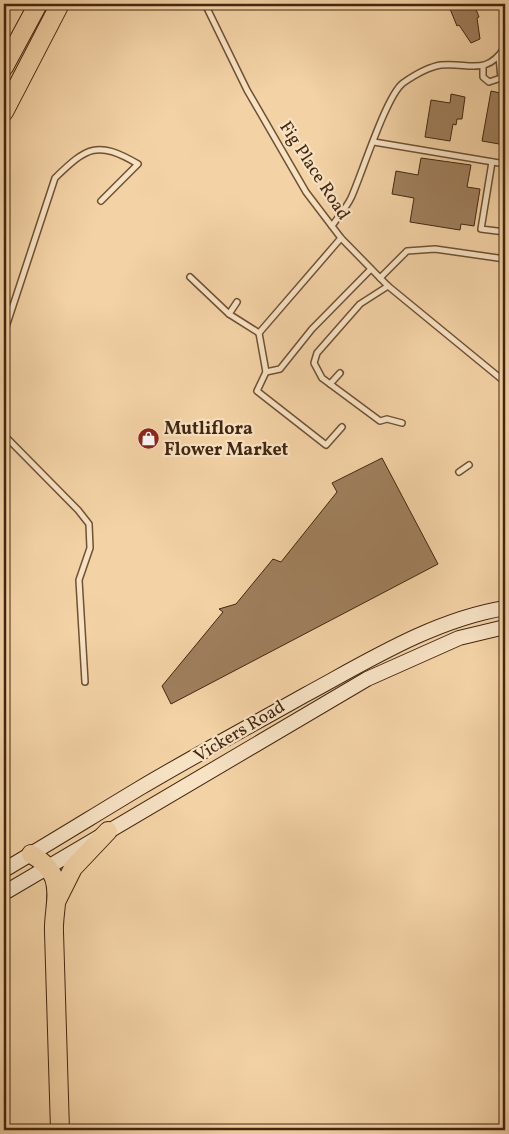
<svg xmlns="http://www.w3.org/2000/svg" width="509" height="1134" font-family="Vollkorn,serif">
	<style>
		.building { fill: #9f7f5d; stroke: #43260f }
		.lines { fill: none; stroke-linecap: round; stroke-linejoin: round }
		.service-casing { stroke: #6f5134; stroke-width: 8 }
		.secondary-casing { stroke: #43260f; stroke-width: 16 }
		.motorway-casing { stroke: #43260f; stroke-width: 20 }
		.service { stroke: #f7e2c4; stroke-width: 5 }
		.secondary { stroke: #f7e2c4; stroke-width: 14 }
		.motorway { stroke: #f3d2a5; stroke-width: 18 }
		.labels { text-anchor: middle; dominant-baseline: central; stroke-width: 4.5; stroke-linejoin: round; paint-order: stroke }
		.street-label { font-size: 18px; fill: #43260f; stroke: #f7e2c4 }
		.poi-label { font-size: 18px; font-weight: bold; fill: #43260f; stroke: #f7e2c4; text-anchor: start }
	</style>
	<rect width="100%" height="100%" fill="#f3d2a5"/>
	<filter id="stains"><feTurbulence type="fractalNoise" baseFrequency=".004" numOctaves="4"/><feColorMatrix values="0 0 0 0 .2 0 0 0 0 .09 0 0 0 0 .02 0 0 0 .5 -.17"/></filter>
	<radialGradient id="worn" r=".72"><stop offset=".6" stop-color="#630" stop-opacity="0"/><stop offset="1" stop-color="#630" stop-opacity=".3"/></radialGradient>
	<g class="building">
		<polygon points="448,4 474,4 479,17 477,18 480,39 471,43 459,25 457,26"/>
		<polygon points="491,91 505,94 505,145 482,141"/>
		<polygon points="451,94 465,97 462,119 457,119 456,125 453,124 450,141 425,137 431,100 450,103"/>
		<polygon points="421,158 471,165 467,187 480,189 474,226 461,224 460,230 410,222 414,198 392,194 396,171 418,175"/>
		<polygon points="382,458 438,564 171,704 162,686 223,612 219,609 236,604 273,559 281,562 337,492 332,483"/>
	</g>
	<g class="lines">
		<defs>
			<g id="service">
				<polyline points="205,4 247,90 306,192 341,238 388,286 505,382"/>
				<polyline points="499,57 501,78 505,83"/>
				<polyline points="483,67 483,77 489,82 501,78"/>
				<polyline points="374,142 505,164"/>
				<polyline points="492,162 481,229 505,232"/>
				<path d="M332,226C338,217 346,208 351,198C362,174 386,96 403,83C413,76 428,67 441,65C469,62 486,77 505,47"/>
				<polyline points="190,277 229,314 259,333"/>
				<polyline points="380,278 407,251 435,249 505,259"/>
				<polyline points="388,286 360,304 317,353 314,363 322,378 380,421 387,419 402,423"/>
				<polyline points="229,314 237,302"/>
				<path d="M4,333L55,178C87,147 97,140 138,164L101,201"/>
				<polyline points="259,333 266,372 257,391 326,445 342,427"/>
				<polyline points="259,333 341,238"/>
				<polyline points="266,372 280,369 312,329 371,269"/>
				<polyline points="330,384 340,373"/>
				<polyline points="4,435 78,510 89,524 90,548 79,580 85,682"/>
				<polyline points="459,472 469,465"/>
			</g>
			<g id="secondary">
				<path d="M4,870C50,843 95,815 140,788C194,756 250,726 305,695C368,661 433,620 505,608"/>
				<polyline points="4,893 367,679 459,638 505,627"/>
			</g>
			<g id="motorway">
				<polyline points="4,67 38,4"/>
				<polyline points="4,112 60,4"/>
				<path d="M31,854C40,859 50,868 54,878C60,895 53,915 54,932C56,998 58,1064 60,1130"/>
				<polyline points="57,900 73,868 108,831"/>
			</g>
		</defs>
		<use href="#service" class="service-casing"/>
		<use href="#secondary" class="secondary-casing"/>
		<use href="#motorway" class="motorway-casing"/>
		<use href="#service" class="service"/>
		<use href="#secondary" class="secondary"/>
		<use href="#motorway" class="motorway"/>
	</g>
	<defs>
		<symbol id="shop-disc" viewBox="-11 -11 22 22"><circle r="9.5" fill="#8f2418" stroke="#f7e2c4"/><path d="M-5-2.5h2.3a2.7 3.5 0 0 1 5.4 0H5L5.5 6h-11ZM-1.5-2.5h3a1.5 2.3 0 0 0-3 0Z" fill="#fff"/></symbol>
	</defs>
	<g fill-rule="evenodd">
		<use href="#shop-disc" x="136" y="426" width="25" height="25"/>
	</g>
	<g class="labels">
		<g class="street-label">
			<text transform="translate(314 171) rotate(57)">Fig Place Road</text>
			<text transform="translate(240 732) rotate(-31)">Vickers Road</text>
		</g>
		<g class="poi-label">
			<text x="164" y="429">Mutliflora<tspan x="164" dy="21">Flower Market</tspan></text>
		</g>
	</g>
	<rect width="509" height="1134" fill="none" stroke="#f3d2a5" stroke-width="20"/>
	<rect x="5" y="5" width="499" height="1124" fill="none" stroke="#43260f" stroke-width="2.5"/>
	<rect x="10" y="10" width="489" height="1114" fill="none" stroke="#43260f"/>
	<rect width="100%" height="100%" filter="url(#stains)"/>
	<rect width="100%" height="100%" fill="url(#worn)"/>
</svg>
